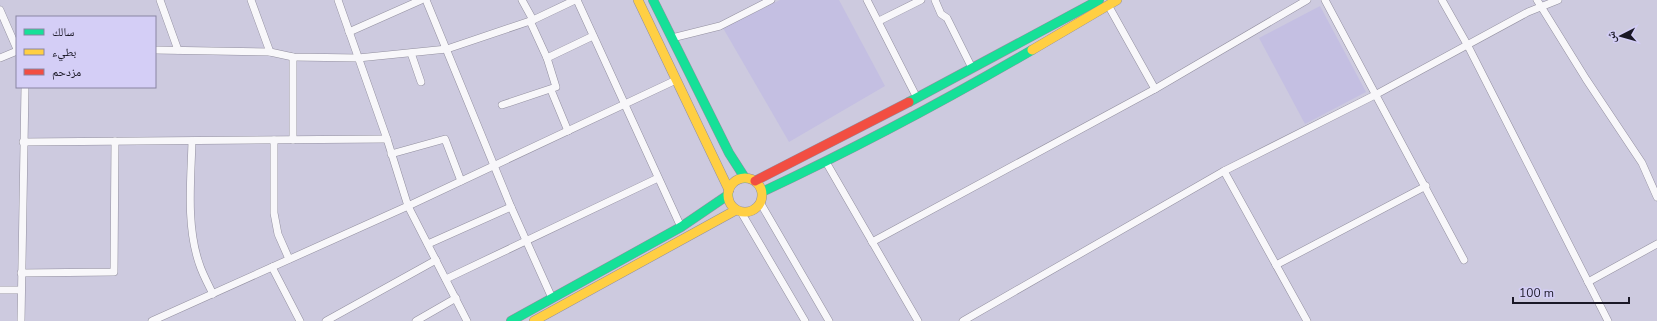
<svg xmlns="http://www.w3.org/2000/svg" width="1657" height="321" font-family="'Nunito Sans','Noto Naskh Arabic',sans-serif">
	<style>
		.built { fill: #c4bfe2 }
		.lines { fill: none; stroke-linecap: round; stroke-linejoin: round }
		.street-casing { stroke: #928f9f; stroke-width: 8 }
		.fast-casing { stroke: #928f9f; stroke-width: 10 }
		.slow-casing { stroke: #928f9f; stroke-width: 10 }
		.jam-casing { stroke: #928f9f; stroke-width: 10 }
		.street { stroke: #f8f7fa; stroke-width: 7 }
		.fast { stroke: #16e098; stroke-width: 9 }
		.slow { stroke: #ffcf43; stroke-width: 9 }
		.jam { stroke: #f24e42; stroke-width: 9 }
	</style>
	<rect width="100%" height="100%" fill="#cdcadf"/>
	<g class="built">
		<polygon points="780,0 839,0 885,86 789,142 723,28"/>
		<polygon points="1320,6 1366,92 1305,124 1259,38"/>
	</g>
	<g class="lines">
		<defs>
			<g id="street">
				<polyline points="160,0 178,50"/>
				<polyline points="251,0 270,52"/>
				<polyline points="338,0 387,139 408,206 467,321"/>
				<polyline points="426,0 511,207 552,298"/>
				<polyline points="522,0 533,20"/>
				<polyline points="577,0 681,227"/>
				<polyline points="867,0 917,98"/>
				<polyline points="935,0 941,14 947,18 972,68"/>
				<polyline points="1325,0 1464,260"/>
				<polyline points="1442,0 1468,46 1608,321"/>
				<polyline points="1537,0 1586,79 1642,163 1657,197"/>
				<polyline points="1108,5 1155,89"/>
				<polyline points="0,10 17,49"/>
				<polyline points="879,21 921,0"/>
				<polyline points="349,32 421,0"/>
				<polyline points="672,38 720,26 771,0"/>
				<polyline points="155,50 270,52 293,57 358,58 447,49 533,20 575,0"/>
				<polyline points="411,53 421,82"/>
				<polyline points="0,58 17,51"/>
				<polyline points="547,58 593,36"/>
				<polyline points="551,90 568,131"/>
				<polyline points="502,105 556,87 547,58 530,21"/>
				<polyline points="274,140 274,213 278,234 289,259"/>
				<polyline points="293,140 293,57"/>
				<path d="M192,141C191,180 186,225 199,263C202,273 208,284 213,294"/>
				<polyline points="23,142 387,139"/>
				<polyline points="391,154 445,139 461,181"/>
				<polyline points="826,162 918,321"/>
				<polyline points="1224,171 1307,321"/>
				<polyline points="761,204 829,321"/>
				<polyline points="741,212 805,321"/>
				<polyline points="872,242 1155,89 1307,0"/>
				<polyline points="428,244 511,207"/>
				<polyline points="1276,265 1426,186"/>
				<polyline points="272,267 300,321"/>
				<polyline points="21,273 114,272 115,141"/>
				<polyline points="446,279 658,178"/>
				<polyline points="1588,282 1657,244"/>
				<polyline points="0,290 21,290"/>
				<polyline points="21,321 25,87"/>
				<polyline points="152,321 408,206 676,80"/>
				<polyline points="326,321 436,260"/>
				<polyline points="416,321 456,298"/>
				<polyline points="963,321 1224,171 1375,95 1528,12 1558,0"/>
			</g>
			<g id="fast">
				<polyline points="653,0 729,153 745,178"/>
				<polyline points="909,102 1099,0"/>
				<path d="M762,192C854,149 944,101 1032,50"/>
				<polyline points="511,321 681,227 728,195"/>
			</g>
			<g id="slow">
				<polyline points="638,0 729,190"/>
				<polyline points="1032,50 1117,0"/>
				<circle cx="745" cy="195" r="17"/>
				<polyline points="534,321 736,210"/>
			</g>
			<polyline id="jam" points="755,181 909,102"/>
		</defs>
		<use href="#street" class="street-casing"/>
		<use href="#fast" class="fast-casing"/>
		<use href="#slow" class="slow-casing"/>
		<use href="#jam" class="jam-casing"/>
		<use href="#street" class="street"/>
		<use href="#fast" class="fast"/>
		<use href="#slow" class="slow"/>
		<use href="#jam" class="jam"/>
	</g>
	<rect x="16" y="16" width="140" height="72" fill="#d4cef6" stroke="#8a85a3"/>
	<rect x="24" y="29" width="20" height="6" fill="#16e098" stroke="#8a85a3"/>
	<text x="52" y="36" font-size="12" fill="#1a1826">سالك</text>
	<rect x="24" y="49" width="20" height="6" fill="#ffcf43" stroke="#8a85a3"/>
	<text x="52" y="56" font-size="12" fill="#1a1826">بطيء</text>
	<rect x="24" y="69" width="20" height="6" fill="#f24e42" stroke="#8a85a3"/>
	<text x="52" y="76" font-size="12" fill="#1a1826">مزدحم</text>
	<g transform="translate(1621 36) rotate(264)" stroke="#d4cef6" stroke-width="3" paint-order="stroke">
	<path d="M0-3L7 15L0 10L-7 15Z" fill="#1a1826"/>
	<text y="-6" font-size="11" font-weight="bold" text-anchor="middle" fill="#1a1826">ش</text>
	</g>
	<path d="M1513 297v6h116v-6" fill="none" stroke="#1a1826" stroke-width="2"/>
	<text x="1519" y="297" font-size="12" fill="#1a1826" stroke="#d4cef6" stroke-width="3" paint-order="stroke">100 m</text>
</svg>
